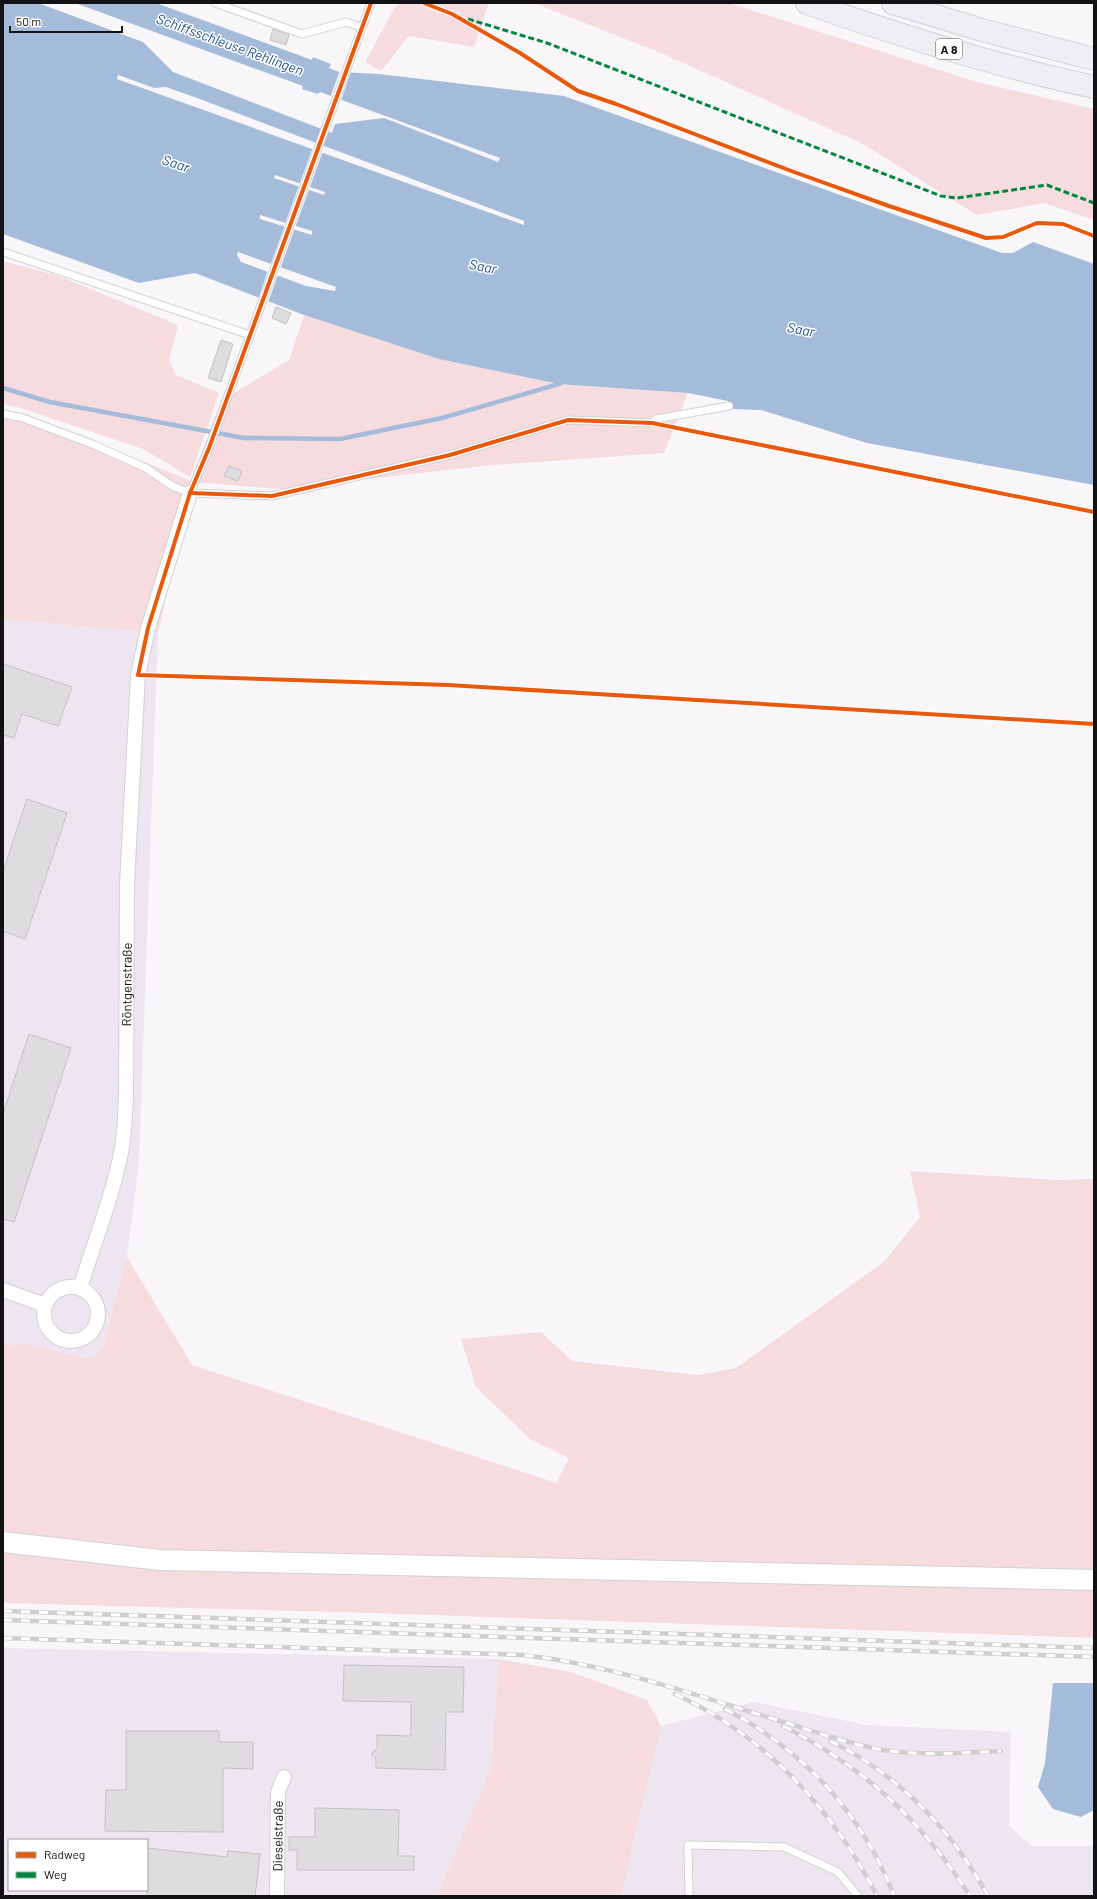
<svg xmlns="http://www.w3.org/2000/svg" width="1097" height="1899" font-family="Barlow,sans-serif">
	<style>
		.built { fill: #ede6f0; fill-rule: evenodd }
		.green { fill: #f6dcdf }
		.water { fill: #a4bbda; fill-rule: evenodd }
		.pier { fill: #f9f6fa }
		.lines { fill: none; stroke-linecap: round; stroke-linejoin: round }
		.stream { stroke: #a4bbda; stroke-width: 4.5 }
		.building { fill: #dedcde; stroke: #c4c1c4 }
		.service-casing { stroke: #d3d1d4; stroke-width: 9 }
		.minor-casing { stroke: #d3d1d4; stroke-width: 16 }
		.secondary-casing { stroke: #d3d1d4; stroke-width: 22 }
		.motorway-casing { stroke: #d2d1d3; stroke-width: 24 }
		.service { stroke: #fefefe; stroke-width: 7 }
		.minor { stroke: #fefefe; stroke-width: 14 }
		.secondary { stroke: #fefefe; stroke-width: 20 }
		.motorway { stroke: #eeeef3; stroke-width: 22 }
		.rail-casing { stroke: #cfced0; stroke-width: 4.5 }
		.rail { stroke: #fff; stroke-width: 3; stroke-dasharray: 9; stroke-linecap: butt }
		.quiet { stroke: #00873e; stroke-width: 3; stroke-dasharray: 6 3; stroke-linecap: butt }
		.cycleway-casing { stroke: #fff; stroke-width: 6 }
		.cycleway { stroke: #e8590c; stroke-width: 4 }
		.labels { text-anchor: middle; dominant-baseline: central; stroke-width: 3; stroke-linejoin: round; paint-order: stroke }
		.shield { fill: #fff; stroke: #59585a; stroke-width: 1 }
		.shield-label { font-size: 12px; font-weight: bold; fill: #121113 }
		.street-label { font-size: 13px; fill: #121113; stroke: #fff }
		.water-label { font-size: 14px; font-style: italic; fill: #1e5085; stroke: #fff }
	</style>
	<rect width="100%" height="100%" fill="#f9f6fa"/>
	<g class="built">
		<polygon points="3,619 158,633 139,1163 127,1257 115,1298 104,1346 92,1359 26,1344 3,1345"/>
		<path d="M3,1648L499,1659L491,1767L437,1896H3ZM9,1840H147V1890H9Z"/>
		<polygon points="754,1702 867,1725 1011,1732 1009,1826 1032,1846 1094,1846 1094,1896 621,1896 661,1726"/>
	</g>
	<g class="green">
		<polygon points="400,3 489,3 474,47 409,36 381,71 365,62 394,9"/>
		<polygon points="534,3 729,3 977,82 1094,109 1094,220 1044,203 977,215 861,143 661,53"/>
		<polygon points="3,261 59,276 178,325 169,360 176,375 219,393 190,477 143,449 21,408 3,404"/>
		<polygon points="304,315 439,359 559,384 688,393 664,453 492,465 280,489 191,482 158,633 3,619 3,412 28,415 191,481 221,401 289,360"/>
		<polygon points="910,1171 1057,1180 1094,1179 1094,1638 373,1613 3,1603 3,1345 26,1344 92,1359 104,1346 115,1298 127,1257 192,1365 557,1483 569,1458 530,1439 476,1387 461,1339 541,1332 572,1361 698,1375 736,1368 885,1261 920,1217"/>
		<polygon points="499,1659 571,1672 647,1700 661,1726 621,1896 437,1896 491,1767"/>
	</g>
	<g class="water">
		<path d="M3,3H38L143,42L173,72L332,133L335,124L384,118L498,162L500,158L320,92L318,94L302,89L303,86L75,3H156L312,60L313,57L331,64L329,68L339,72L379,74L564,96L1002,253H1013L1033,242L1094,264V485L867,443L761,410L731,409L728,401L688,393L559,384L439,359L304,315L195,273L139,283L3,234ZM118,75L154,88L166,87L197,98L524,221V225L117,79ZM275,175L325,192L324,195L274,178ZM260,215L312,231V235L260,219ZM238,252L336,287L335,291L306,286L241,262L237,255Z"/>
		<polygon points="1053,1683 1094,1683 1094,1810 1081,1817 1053,1809 1038,1787 1045,1763"/>
	</g>
	<g class="pier">
		<polygon points="340,70 351,71 341,101 330,98"/>
		<polygon points="313,147 323,151 295,228 285,224"/>
		<polygon points="285,225 295,228 280,269 270,266"/>
		<polygon points="268,270 278,274 268,303 258,300"/>
	</g>
	<g class="lines">
		<polyline class="stream" points="3,388 50,402 244,438 340,439 442,418 559,384 564,381"/>
	</g>
	<g class="building">
		<polygon points="273,29 289,35 286,45 270,40"/>
		<polygon points="276,307 291,313 286,324 272,318"/>
		<polygon points="221,340 233,344 221,382 208,378"/>
		<polygon points="229,466 242,471 238,481 224,476"/>
		<polygon points="3,664 72,687 58,726 22,714 14,738 3,735"/>
		<polygon points="27,799 67,813 25,939 3,931 3,872"/>
		<polygon points="29,1034 71,1048 14,1222 3,1219 3,1114"/>
		<polygon points="344,1665 464,1667 463,1712 446,1712 445,1770 376,1768 376,1759 371,1754 377,1748 377,1735 411,1736 411,1702 343,1701"/>
		<polygon points="126,1731 219,1731 219,1742 253,1742 253,1769 223,1768 223,1832 105,1831 106,1790 126,1790"/>
		<polygon points="315,1808 399,1810 398,1856 414,1856 414,1870 297,1870 297,1850 289,1850 289,1837 315,1837"/>
		<polygon points="147,1848 227,1857 228,1851 260,1854 255,1896 147,1896"/>
	</g>
	<g class="lines">
		<defs>
			<g id="service">
				<polyline points="215,3 302,34 346,22 361,27"/>
				<polyline points="3,252 250,335"/>
				<polyline points="3,414 23,418 92,444 146,468 172,486 190,493 272,496 450,455 568,420 652,423 656,419 729,406"/>
				<polyline points="190,493 209,448 371,3"/>
				<polyline points="689,1896 688,1845 784,1847 838,1872 858,1896"/>
			</g>
			<g id="minor">
				<circle cx="71" cy="1314" r="27"/>
				<path id="s1" d="M80,1288C94,1243 112,1198 121,1153C125,1134 125,1116 126,1097L127,884L138,675L148,628L190,493"/>
				<polyline points="3,1290 45,1305"/>
				<path id="s2" d="M277,1896L278,1792L284,1777"/>
			</g>
			<polyline id="secondary" points="3,1542 160,1560 1094,1580"/>
			<g id="motorway">
				<path d="M807,3C901,36 996,66 1094,87"/>
				<polyline points="893,3 982,30 1094,59"/>
			</g>
		</defs>
		<use href="#service" class="service-casing"/>
		<use href="#minor" class="minor-casing"/>
		<use href="#secondary" class="secondary-casing"/>
		<use href="#motorway" class="motorway-casing"/>
		<use href="#service" class="service"/>
		<use href="#minor" class="minor"/>
		<use href="#secondary" class="secondary"/>
		<use href="#motorway" class="motorway"/>
		<defs>
			<g id="rail">
				<polyline points="3,1611 1094,1648"/>
				<polyline points="3,1620 1094,1657"/>
				<path d="M3,1638L523,1655C614,1665 700,1697 787,1723C818,1733 850,1744 883,1750C922,1756 962,1753 1001,1751"/>
				<path d="M675,1694C765,1736 832,1808 877,1896"/>
				<path d="M725,1709C802,1749 863,1814 894,1896"/>
				<path d="M783,1726C864,1767 921,1820 970,1896"/>
				<path d="M830,1741C899,1775 951,1829 988,1896"/>
			</g>
		</defs>
		<use href="#rail" class="rail-casing"/>
		<use href="#rail" class="rail"/>
		<polyline class="quiet" points="468,19 547,43 941,196 957,198 1047,185 1094,203"/>
		<defs>
			<g id="cycleway">
				<polyline points="371,3 209,448 190,493 148,628 138,675 448,685 1094,724"/>
				<polyline points="424,3 452,14 520,53 578,91 616,104 794,172 889,206 986,238 1003,237 1037,223 1063,224 1094,236"/>
				<polyline points="190,493 272,496 450,455 568,420 652,423 1094,512"/>
			</g>
		</defs>
		<use href="#cycleway" class="cycleway-casing"/>
		<use href="#cycleway" class="cycleway"/>
	</g>
	<g class="labels">
		<rect class="shield" x="936" y="39" width="26" height="20" rx="3"/>
		<g class="shield-label">
			<text x="949" y="49">A 8</text>
		</g>
		<g class="street-label">
			<text stroke="none"><textPath href="#s1" startOffset="310">Röntgenstraße</textPath></text>
			<text stroke="none"><textPath href="#s2" startOffset="60">Dieselstraße</textPath></text>
		</g>
		<g class="water-label">
			<text transform="translate(230 44) rotate(20)">Schiffsschleuse Rehlingen</text>
			<text transform="translate(176 163) rotate(19)">Saar</text>
			<text transform="translate(483 266) rotate(11)">Saar</text>
			<text transform="translate(801 329) rotate(11)">Saar</text>
		</g>
	</g>
	<rect width="1097" height="1899" fill="none" stroke="#121113" stroke-width="8"/>
	<rect x="8" y="1839" width="140" height="52" fill="#ffffff" stroke="#a0a0a1"/>
	<rect x="16" y="1852" width="20" height="6" fill="#e8590c" stroke="#a0a0a1"/>
	<text x="44" y="1859" font-size="12" fill="#121113">Radweg</text>
	<rect x="16" y="1872" width="20" height="6" fill="#00873e" stroke="#a0a0a1"/>
	<text x="44" y="1879" font-size="12" fill="#121113">Weg</text>
	<path d="M10 26v6h112v-6" fill="none" stroke="#121113" stroke-width="2"/>
	<text x="16" y="26" font-size="12" fill="#121113" stroke="#ffffff" stroke-width="3" paint-order="stroke">50 m</text>
</svg>
